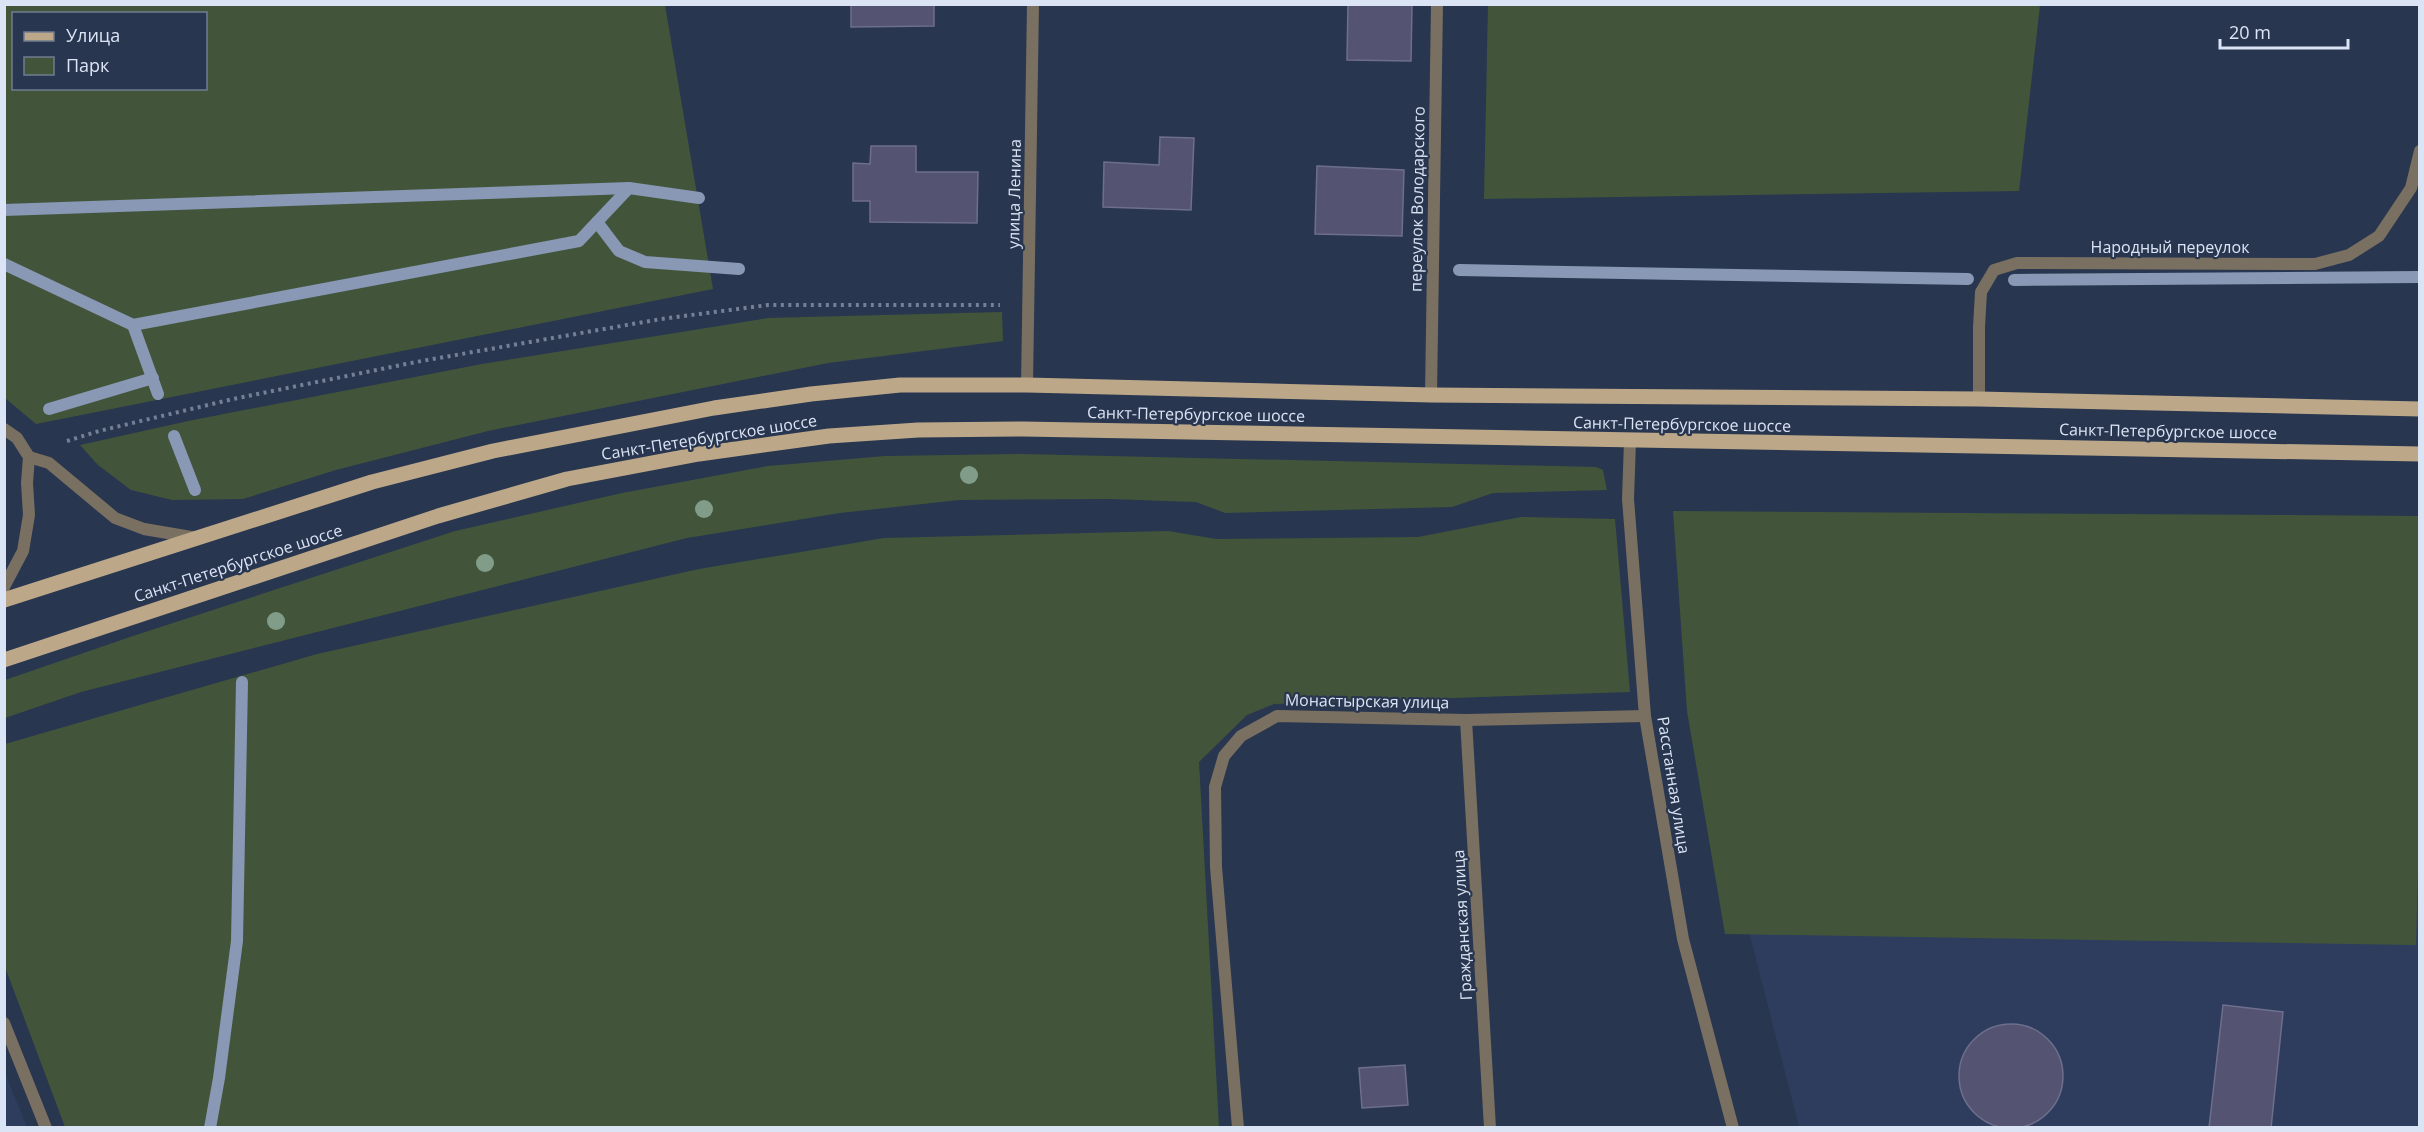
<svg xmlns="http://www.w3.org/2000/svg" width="2424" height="1132" font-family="'Open Sans',sans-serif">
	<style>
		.built { fill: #2e3d5d }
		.green { fill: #42553b; fill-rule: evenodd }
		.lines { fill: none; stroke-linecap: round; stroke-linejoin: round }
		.stream { stroke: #8998b5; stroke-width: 12 }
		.building { fill: #545372; stroke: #6e6e8d; stroke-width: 1.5 }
		.path { stroke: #758096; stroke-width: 4; stroke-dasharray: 3 4.5; stroke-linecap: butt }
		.service { stroke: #797061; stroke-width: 12 }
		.minor { stroke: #797061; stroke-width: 12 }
		.primary { stroke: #bca889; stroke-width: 15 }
		.tree { fill: #819d89 }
		.labels { text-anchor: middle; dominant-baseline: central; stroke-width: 4.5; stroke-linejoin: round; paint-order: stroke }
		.street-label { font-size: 16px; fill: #dbe4f5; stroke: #29364f }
	</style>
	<rect width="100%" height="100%" fill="#29364f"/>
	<g class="built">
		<polygon points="1702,604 2419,615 2419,1127 1799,1127 1750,936"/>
		<polygon points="5,1073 27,1127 5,1127"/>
	</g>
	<g class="green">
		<path d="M4,5H665L713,289L36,424L5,398ZM14,14H206V88H14Z"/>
		<polygon points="1488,5 2040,5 2019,191 1484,199"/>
		<polygon points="1002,312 1003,341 828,363 488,431 336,470 243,499 172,500 131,490 98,465 80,445 193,420 482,364 768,318"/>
		<polygon points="1022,454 1596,467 1603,470 1607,490 1493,493 1452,507 1225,513 1196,502 1110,499 959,500 840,513 687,538 81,692 5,718 5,680 133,636 455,531 622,493 768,466 885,456"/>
		<polygon points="1673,511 2419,516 2420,792 2416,945 1725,934 1687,711"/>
		<polygon points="1521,517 1615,519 1630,692 1274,704 1247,715 1199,762 1219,1127 65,1127 5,967 5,744 317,654 699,569 884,538 1168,531 1216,539 1418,537"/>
	</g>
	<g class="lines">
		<g class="stream">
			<polyline points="4,210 629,188 699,198"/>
			<polyline points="597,222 619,251 645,262 739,269"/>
			<polyline points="4,264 133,325 158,394"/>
			<polyline points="1459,270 1968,279"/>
			<polyline points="2014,280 2420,277"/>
			<polyline points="133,325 579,241 629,188"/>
			<polyline points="49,409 153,378"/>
			<polyline points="174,436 195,490"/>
			<polyline points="210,1128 219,1078 237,941 242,682"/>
		</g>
	</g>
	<g class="building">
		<polygon points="851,4 934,4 934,26 851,27"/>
		<polygon points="1348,4 1412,4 1411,61 1347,60"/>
		<polygon points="1160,137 1194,138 1191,210 1103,207 1104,162 1159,165"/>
		<polygon points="871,146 916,146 916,172 978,172 977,223 870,222 870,201 853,201 853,163 870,164"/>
		<polygon points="1317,166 1404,170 1402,236 1315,234"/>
		<polygon points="2223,1005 2283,1012 2271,1128 2209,1128"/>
		<circle cx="2011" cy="1076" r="52"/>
		<polygon points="1405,1065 1408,1105 1362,1108 1359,1068"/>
	</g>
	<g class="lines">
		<polyline class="path" points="67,441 99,431 233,399 416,362 661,319 768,305 1000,305"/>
		<g class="service">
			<polyline points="4,429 17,438 29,457 27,483 29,515 23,551 4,587"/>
			<polyline points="29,457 49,463 115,518 144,529 197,538"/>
			<polyline points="1466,720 1490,1128"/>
		</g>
		<g class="minor">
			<polyline points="1027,385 1033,4"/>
			<polyline points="1431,395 1437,4"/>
			<polyline points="1979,399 1979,327 1981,292 1994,270 2017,263 2315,264 2349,255 2379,236 2411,188 2420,151"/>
			<polyline points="1630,441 1628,499 1645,716 1683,939 1733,1128"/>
			<polyline points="4,1023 46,1128"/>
			<polyline points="1238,1128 1216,867 1215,787 1224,756 1241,736 1277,716 1466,720 1645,716"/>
		</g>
		<g class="primary">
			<polyline points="4,600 372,482 493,451 714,408 811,394 900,385 1027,385 1431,395 1979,399 2420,409"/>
			<polyline points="4,660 438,516 567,479 699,454 829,436 918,430 1023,429 2420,454"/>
		</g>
	</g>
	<g class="tree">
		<circle cx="969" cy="475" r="9"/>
		<circle cx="704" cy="509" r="9"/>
		<circle cx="485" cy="563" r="9"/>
		<circle cx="276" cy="621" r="9"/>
	</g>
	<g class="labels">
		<g class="street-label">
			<text transform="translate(1014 194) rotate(-89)">улица Ленина</text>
			<text transform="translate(1417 199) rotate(-89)">переулок Володарского</text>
			<text x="2170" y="247">Народный переулок</text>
			<text transform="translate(1196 414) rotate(1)">Санкт-Петербургское шоссе</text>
			<text transform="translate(1682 424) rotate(1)">Санкт-Петербургское шоссе</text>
			<text transform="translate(2168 431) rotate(1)">Санкт-Петербургское шоссе</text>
			<text transform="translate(709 437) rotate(-9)">Санкт-Петербургское шоссе</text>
			<text transform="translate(238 563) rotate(-18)">Санкт-Петербургское шоссе</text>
			<text transform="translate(1367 701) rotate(1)">Монастырская улица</text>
			<text transform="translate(1674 785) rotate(81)">Расстанная улица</text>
			<text transform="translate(1462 925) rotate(-93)">Гражданская улица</text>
		</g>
	</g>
	<rect width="2424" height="1132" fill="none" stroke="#dbe4f5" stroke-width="12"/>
	<rect x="12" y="12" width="195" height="78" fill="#29364f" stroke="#707c91" stroke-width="1.5"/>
	<rect x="24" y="32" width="30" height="9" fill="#bca889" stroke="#707c91" stroke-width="1.5"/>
	<text x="66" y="42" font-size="18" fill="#dbe4f5">Улица</text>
	<rect x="24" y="57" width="30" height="18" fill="#42553b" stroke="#707c91" stroke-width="1.5"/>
	<text x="66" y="72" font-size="18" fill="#dbe4f5">Парк</text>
	<path d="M2220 39v9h128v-9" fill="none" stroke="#dbe4f5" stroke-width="3"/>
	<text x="2229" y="39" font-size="18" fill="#dbe4f5" stroke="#29364f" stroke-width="4.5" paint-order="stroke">20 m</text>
</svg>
